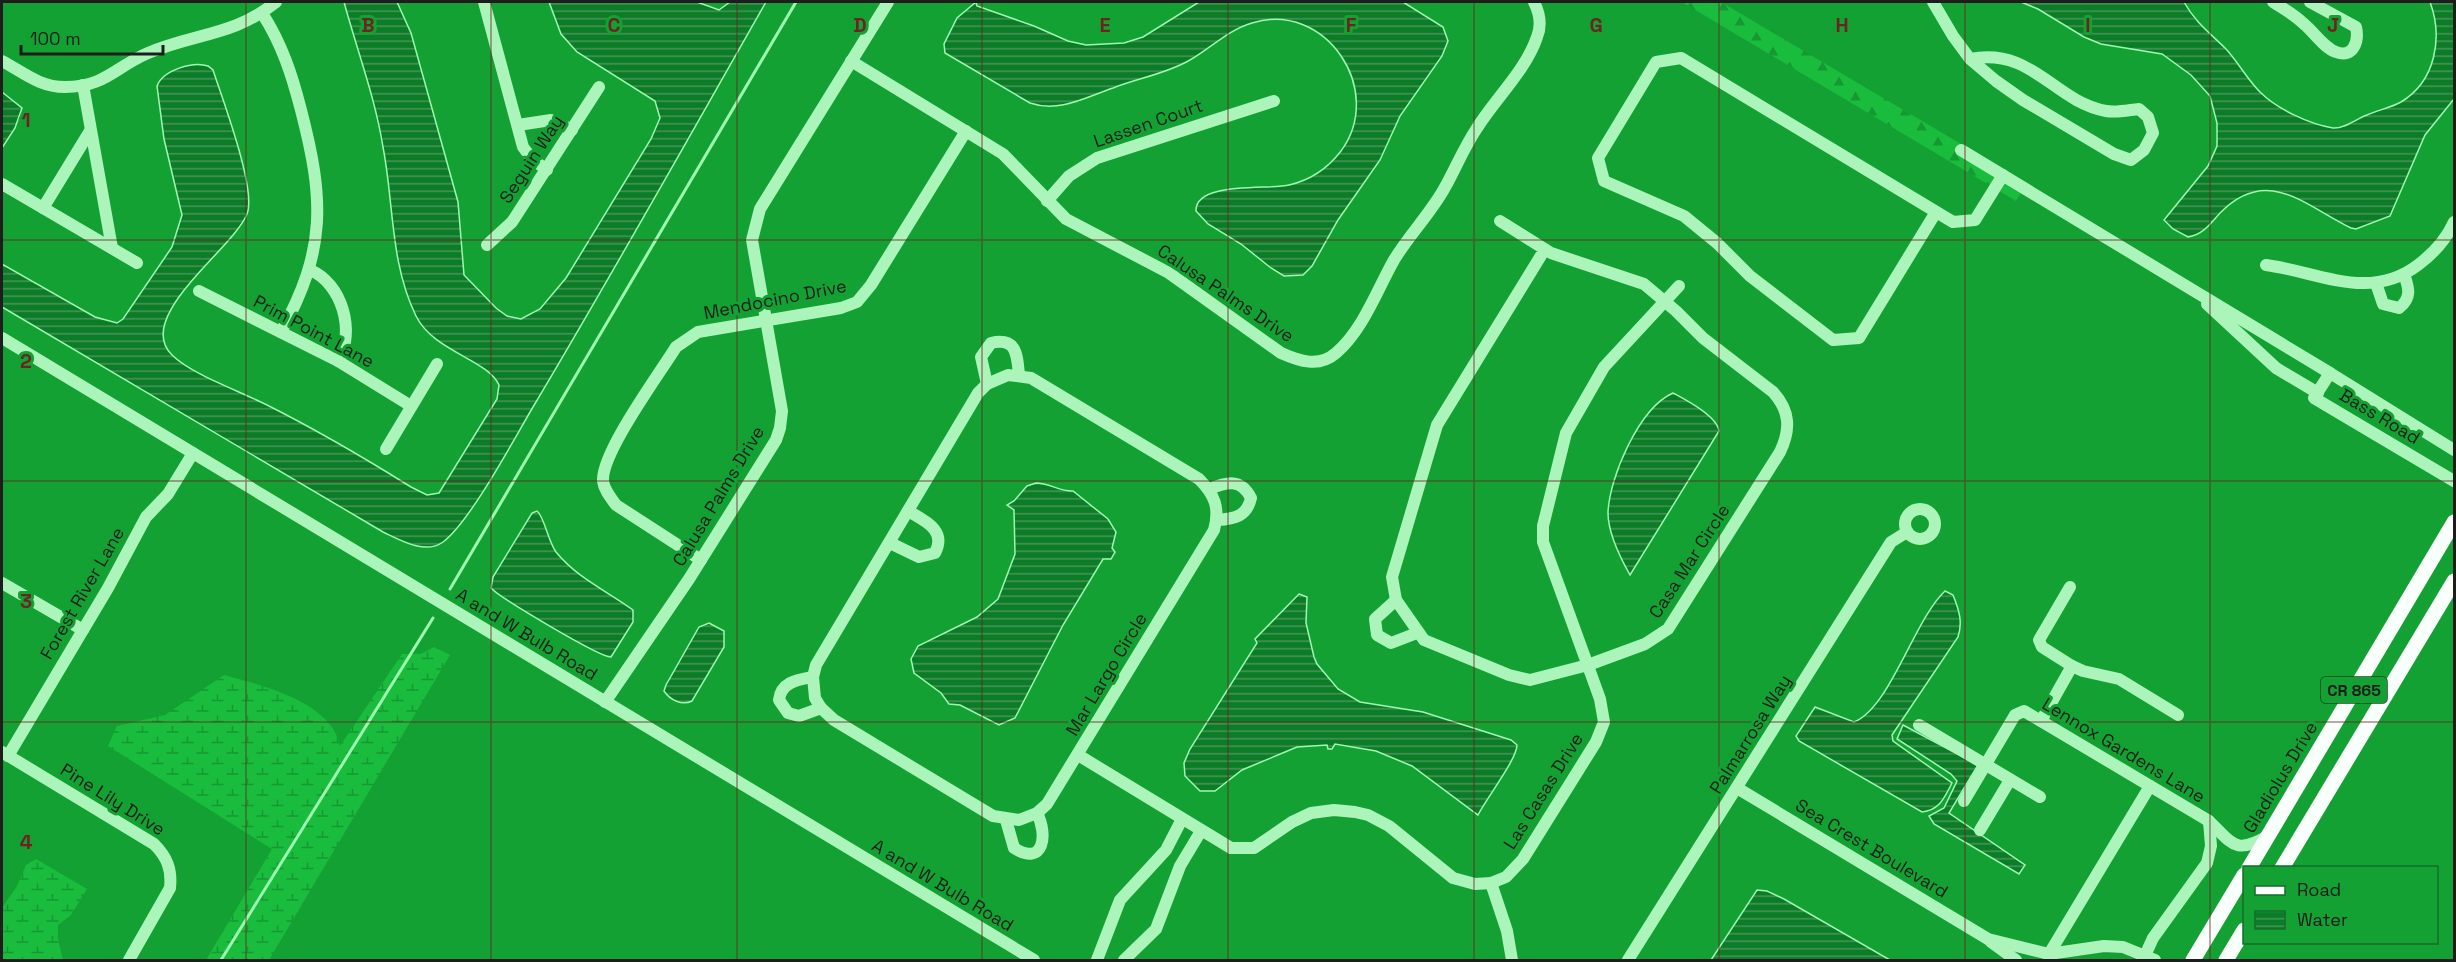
<svg xmlns="http://www.w3.org/2000/svg" width="2456" height="962" font-family="'Space Grotesk',sans-serif">
	<style>
		.forest { fill: url(#forest-firs) }
		.wetland { fill: url(#wetland-marsh) }
		.water { fill: url(#water-rules); stroke: #9df8af; stroke-width: 1.5 }
		.lines { fill: none; stroke-linecap: round; stroke-linejoin: round }
		.stream { stroke: #9df8af; stroke-width: 3 }
		.minor { stroke: #abf5ba; stroke-width: 12 }
		.major { stroke: #f9fffb; stroke-width: 15 }
		.grid { fill: none; stroke: #702222; stroke-width: 1.5; stroke-opacity: 0.55 }
		.labels { text-anchor: middle; dominant-baseline: central; stroke-width: 6; stroke-linejoin: round; paint-order: stroke }
		.shield { fill: #12a132; stroke: #1a4523; stroke-width: 1.5 }
		.shield-label { font-size: 16px; font-weight: bold; fill: #1d1d1d }
		.street-label { font-size: 18px; fill: #1d1d1d; stroke: #12a132 }
		.grid-label { font-size: 20px; text-anchor: middle; font-weight: bold; fill: #702222; stroke: #12a132; stroke-width: 6; stroke-linejoin: round; paint-order: stroke }
	</style>
	<defs>
		<pattern id="forest-firs" width="22" height="20" patternUnits="userSpaceOnUse" patternTransform="scale(1.5)"><rect width="22" height="20" fill="#19bc3c"/><path d="M5 1l3.5 6h-7zM16 11l3.5 6h-7z" fill="#169832"/></pattern>
		<pattern id="wetland-marsh" width="20" height="14" patternUnits="userSpaceOnUse" patternTransform="scale(1.5)"><rect width="20" height="14" fill="#19bc3c"/><path d="M1 5h8M5 5V1M11 12h8M15 12V8" fill="none" stroke="#169832"/></pattern>
		<pattern id="water-rules" width="6" height="5" patternUnits="userSpaceOnUse" patternTransform="scale(1.5)"><rect width="6" height="5" fill="#0b7d26"/><path d="M0 2.5h6" fill="none" stroke="#49935a"/></pattern>
	</defs>
	<rect width="100%" height="100%" fill="#12a132"/>
	<polygon class="forest" points="1682,2 1721,2 2027,183 2016,201"/>
	<g class="wetland">
		<path d="M434,647L450,655L269,960H206L272,849L108,746L117,726L165,715L224,675C261,685 332,702 340,746L402,654H421Z"/>
		<polygon points="36,859 87,889 71,915 58,925 58,939 63,960 2,960 2,908 17,886 26,865"/>
	</g>
	<g class="water">
		<path d="M344,2H397L411,33L458,202L464,275L496,308L507,316L521,319L540,309L566,278L651,139L660,118L655,101L577,52L561,34L549,2H697L719,10L730,2H766C689,137 613,273 533,407C514,439 470,522 443,542C425,555 400,540 383,532L2,307V264L95,317L117,323L123,319L172,247L182,215L164,139L157,86C163,70 193,61 208,66L213,70C222,98 257,190 247,214C233,249 133,317 172,355C191,374 239,391 265,404C315,429 363,457 411,487L427,495L439,493L497,399L499,385C487,359 434,352 416,316C390,263 394,204 383,147C375,97 357,50 344,2Z"/>
		<path d="M976,2L977,6L1034,26L1068,41L1086,45L1124,43L1143,37L1199,2H1403L1443,27L1448,41L1442,56L1400,116L1380,160L1338,220L1312,266L1303,275L1284,276L1271,268L1241,244L1208,224L1196,211C1195,181 1269,190 1289,185C1311,180 1328,168 1341,151C1386,90 1325,0 1252,23C1228,30 1211,48 1190,60C1166,74 1138,78 1113,88C1086,97 1059,113 1030,103L945,53L944,44L957,18Z"/>
		<path d="M2021,2H2184C2195,22 2210,33 2226,49C2238,62 2247,79 2260,92C2277,109 2309,124 2333,128C2344,129 2356,119 2367,115C2378,110 2390,108 2401,102C2436,81 2443,37 2430,2H2454V99L2425,135L2390,216L2356,229L2351,228C2304,205 2267,165 2220,213C2211,223 2203,235 2188,237L2173,229L2164,220L2208,166L2217,146V123L2210,96L2191,75L2162,54L2101,44L2084,37L2038,9Z"/>
		<polygon points="2,92 22,108 15,128 2,148"/>
		<path d="M1673,393C1686,400 1717,416 1719,431L1630,575C1621,559 1608,532 1608,513C1609,478 1639,408 1673,393Z"/>
		<path d="M1036,483C1049,483 1061,492 1073,491L1108,519L1116,532L1112,548L1115,552L1111,559H1103L1063,625L1015,718L999,725L960,705L949,704L941,693L914,673L911,659L918,646L977,617L998,599L1015,554L1014,510L1007,505L1014,501L1027,486Z"/>
		<path d="M537,511C544,516 548,541 556,552C577,578 607,591 633,610V622L611,657C601,658 500,598 491,588L493,577L532,513Z"/>
		<path d="M1945,591L1953,595C1959,610 1963,622 1958,637L1892,735L1893,741L1952,783C1944,798 1940,810 1922,812L1799,741L1796,736L1815,707L1854,722C1890,708 1914,620 1945,591Z"/>
		<path d="M1299,594L1307,597L1306,623L1314,657L1317,664L1338,689L1360,702L1423,712L1511,740L1517,745C1517,759 1486,799 1478,815L1412,766L1376,751L1335,744L1332,749H1328L1327,745L1297,747L1285,752L1242,770L1215,791H1200L1185,776L1184,763L1190,749L1257,643L1255,639Z"/>
		<path d="M709,623L724,631V647L692,701C682,706 670,700 664,691L666,685L699,627Z"/>
		<polygon points="1903,725 1978,765 1949,813 2025,865 2019,874 1934,824 1929,816 1944,808 1957,781 1951,774 1897,739"/>
		<polygon points="1757,890 1767,891 1784,899 1890,960 1711,960"/>
	</g>
	<g class="lines">
		<g class="stream">
			<polyline points="450,589 796,2"/>
			<polyline points="221,960 433,618"/>
		</g>
		<g class="minor">
			<polyline points="484,2 523,147 532,159 547,170"/>
			<path d="M1933,2L1953,36L1970,59L1996,81L2023,100L2114,154L2131,160L2144,150L2153,133L2148,117L2139,109C2129,110 2116,113 2106,111C2053,101 2033,47 1970,59"/>
			<path d="M2273,2C2284,9 2295,15 2304,24C2314,32 2324,48 2336,52C2354,59 2359,40 2356,27L2310,2"/>
			<path d="M262,13C282,44 292,75 301,110C324,199 327,249 281,332"/>
			<path d="M2,61C23,72 39,87 65,87C105,87 115,67 148,53C195,33 234,36 276,2"/>
			<path d="M851,61L1003,154L1066,219L1169,273L1281,353C1299,361 1319,368 1336,353C1363,330 1377,290 1394,260C1409,235 1430,214 1444,189C1456,168 1463,149 1477,128C1495,99 1526,70 1537,37C1542,25 1539,12 1534,2"/>
			<polyline points="83,85 112,248"/>
			<polyline points="518,125 551,120 572,130"/>
			<polyline points="1961,150 2330,373"/>
			<polyline points="2,184 137,263"/>
			<polyline points="1047,201 1069,176 1097,158 1274,101"/>
			<polyline points="43,208 90,131"/>
			<polyline points="1936,212 1859,338 1833,340 1750,276 1717,243 1684,216 1604,181 1598,158 1656,62 1681,58 1953,222 1975,220 2003,175"/>
			<path d="M1500,221L1551,253L1644,284L1676,311L1703,338L1773,392C1790,411 1791,429 1780,452L1668,629L1645,644L1588,665L1530,680L1509,675L1424,640L1396,600L1392,577L1437,425L1545,249"/>
			<polyline points="487,245 512,222 599,87"/>
			<path d="M2266,265C2319,272 2369,302 2418,265C2434,253 2446,240 2454,222"/>
			<path d="M310,270C342,283 356,332 338,361"/>
			<path d="M2376,283L2383,304L2399,308C2412,298 2409,288 2404,274"/>
			<polyline points="199,291 338,361 411,406"/>
			<polyline points="2207,304 2276,368 2318,393"/>
			<polyline points="2,338 1034,960"/>
			<path d="M1008,375L1031,378L1199,479C1215,495 1220,508 1214,530L1047,804L1037,813L1019,820L993,816L834,720L821,708L815,698L813,677L816,665L978,393L987,384Z"/>
			<path d="M987,384L981,357L991,343C1017,337 1017,355 1019,375"/>
			<polyline points="386,449 437,364"/>
			<polyline points="2454,450 2330,373 2314,398 2454,481"/>
			<path d="M1209,489C1227,482 1241,478 1251,498C1247,516 1235,519 1217,520"/>
			<circle cx="1920" cy="524" r="15"/>
			<path d="M890,543L919,557L935,553C947,530 925,521 908,511"/>
			<path d="M701,560L616,505C611,498 604,490 603,481C601,453 660,373 676,347L698,332L841,308L857,302L871,285L966,131"/>
			<polyline points="2,583 83,630"/>
			<polyline points="2070,587 2039,640 2042,647 2072,666 2083,671 2119,679 2178,715"/>
			<polyline points="1396,600 1375,619 1377,635 1391,643 1417,633"/>
			<path d="M813,677C797,680 781,682 779,700L788,713L799,716L821,708"/>
			<polyline points="605,702 689,579 776,440 780,428 782,411 752,240 760,209 888,2"/>
			<polyline points="2041,721 2072,666"/>
			<polyline points="1919,725 2040,797"/>
			<path d="M2,752L154,844C167,857 172,869 170,888L129,960"/>
			<polyline points="1078,755 1231,848 1254,848 1292,822 1311,813 1334,810 1355,812 1368,815 1389,826 1453,878 1475,884 1491,883 1506,877 1523,859 1596,742 1604,722 1600,699 1543,542 1543,526 1566,433 1604,367 1679,286"/>
			<polyline points="8,756 108,588 146,517 168,494 193,453"/>
			<polyline points="1737,788 1988,939 2049,954 2104,946 2123,947 2155,960"/>
			<path d="M1964,801L2015,715L2024,711L2209,821C2233,844 2235,855 2268,836"/>
			<path d="M1006,820L1014,848C1044,867 1048,835 1037,813"/>
			<polyline points="1980,830 2010,780"/>
			<polyline points="1491,883 1507,931 1512,960"/>
			<polyline points="1991,942 2016,960"/>
			<polyline points="1097,960 1120,900 1166,850 1182,819"/>
			<polyline points="1124,960 1156,929 1180,866 1201,831"/>
			<polyline points="1628,960 1891,542 1907,532"/>
			<polyline points="2049,960 2049,954 2150,786"/>
			<polyline points="2143,960 2153,938 2207,863 2211,846 2209,821"/>
		</g>
		<g class="major">
			<polyline points="2249,868 2454,522"/>
			<polyline points="2282,868 2454,581"/>
			<polyline points="2193,960 2244,875"/>
			<polyline points="2226,960 2244,930"/>
		</g>
	</g>
	<path class="grid" d="M246,2V960M491,2V960M737,2V960M982,2V960M1228,2V960M1474,2V960M1719,2V960M1965,2V960M2210,2V960M2,240H2454M2,481H2454M2,722H2454"/>
	<g class="labels">
		<rect class="shield" x="2321" y="677" width="66" height="26" rx="4.5"/>
		<g class="shield-label">
			<text x="2354" y="690">CR 865</text>
		</g>
		<g class="street-label">
			<text transform="translate(1148 123) rotate(-19)">Lassen Court</text>
			<text transform="translate(531 159) rotate(-57)">Seguin Way</text>
			<text transform="translate(1226 293) rotate(34)">Calusa Palms Drive</text>
			<text transform="translate(775 299) rotate(-11)">Mendocino Drive</text>
			<text transform="translate(314 331) rotate(28)">Prim Point Lane</text>
			<text transform="translate(2380 416) rotate(31)">Bass Road</text>
			<text transform="translate(718 496) rotate(-59)">Calusa Palms Drive</text>
			<text transform="translate(1689 561) rotate(-57)">Casa Mar Circle</text>
			<text transform="translate(82 593) rotate(-60)">Forest River Lane</text>
			<text transform="translate(527 634) rotate(31)">A and W Bulb Road</text>
			<text transform="translate(1106 674) rotate(-59)">Mar Largo Circle</text>
			<text transform="translate(1750 734) rotate(-58)">Palmarrosa Way</text>
			<text transform="translate(2124 750) rotate(31)">Lennox Gardens Lane</text>
			<text transform="translate(2280 777) rotate(-59)">Gladiolus Drive</text>
			<text transform="translate(1543 791) rotate(-58)">Las Casas Drive</text>
			<text transform="translate(113 799) rotate(32)">Pine Lily Drive</text>
			<text transform="translate(1872 848) rotate(31)">Sea Crest Boulevard</text>
			<text transform="translate(943 885) rotate(31)">A and W Bulb Road</text>
		</g>
	</g>
	<g class="grid-label">
		<text x="368" y="32">B</text>
		<text x="614" y="32">C</text>
		<text x="860" y="32">D</text>
		<text x="1105" y="32">E</text>
		<text x="1351" y="32">F</text>
		<text x="1596" y="32">G</text>
		<text x="1842" y="32">H</text>
		<text x="2088" y="32">I</text>
		<text x="2333" y="32">J</text>
		<text x="26" y="127">1</text>
		<text x="26" y="368">2</text>
		<text x="26" y="608">3</text>
		<text x="26" y="849">4</text>
	</g>
	<rect width="2456" height="962" fill="none" stroke="#1d1d1d" stroke-width="6"/>
	<rect x="2243" y="866" width="195" height="78" fill="#12a132" stroke="#166c2a" stroke-width="1.5"/>
	<rect x="2255" y="886" width="30" height="9" fill="#f9fffb" stroke="#166c2a" stroke-width="1.5"/>
	<text x="2297" y="896" font-size="18" fill="#1d1d1d">Road</text>
	<rect x="2255" y="911" width="30" height="18" fill="url(#water-rules)" stroke="#166c2a" stroke-width="1.5"/>
	<text x="2297" y="926" font-size="18" fill="#1d1d1d">Water</text>
	<path d="M21 45v9h142v-9" fill="none" stroke="#1d1d1d" stroke-width="3"/>
	<text x="30" y="45" font-size="18" fill="#1d1d1d" stroke="#12a132" stroke-width="4.5" paint-order="stroke">100 m</text>
</svg>
